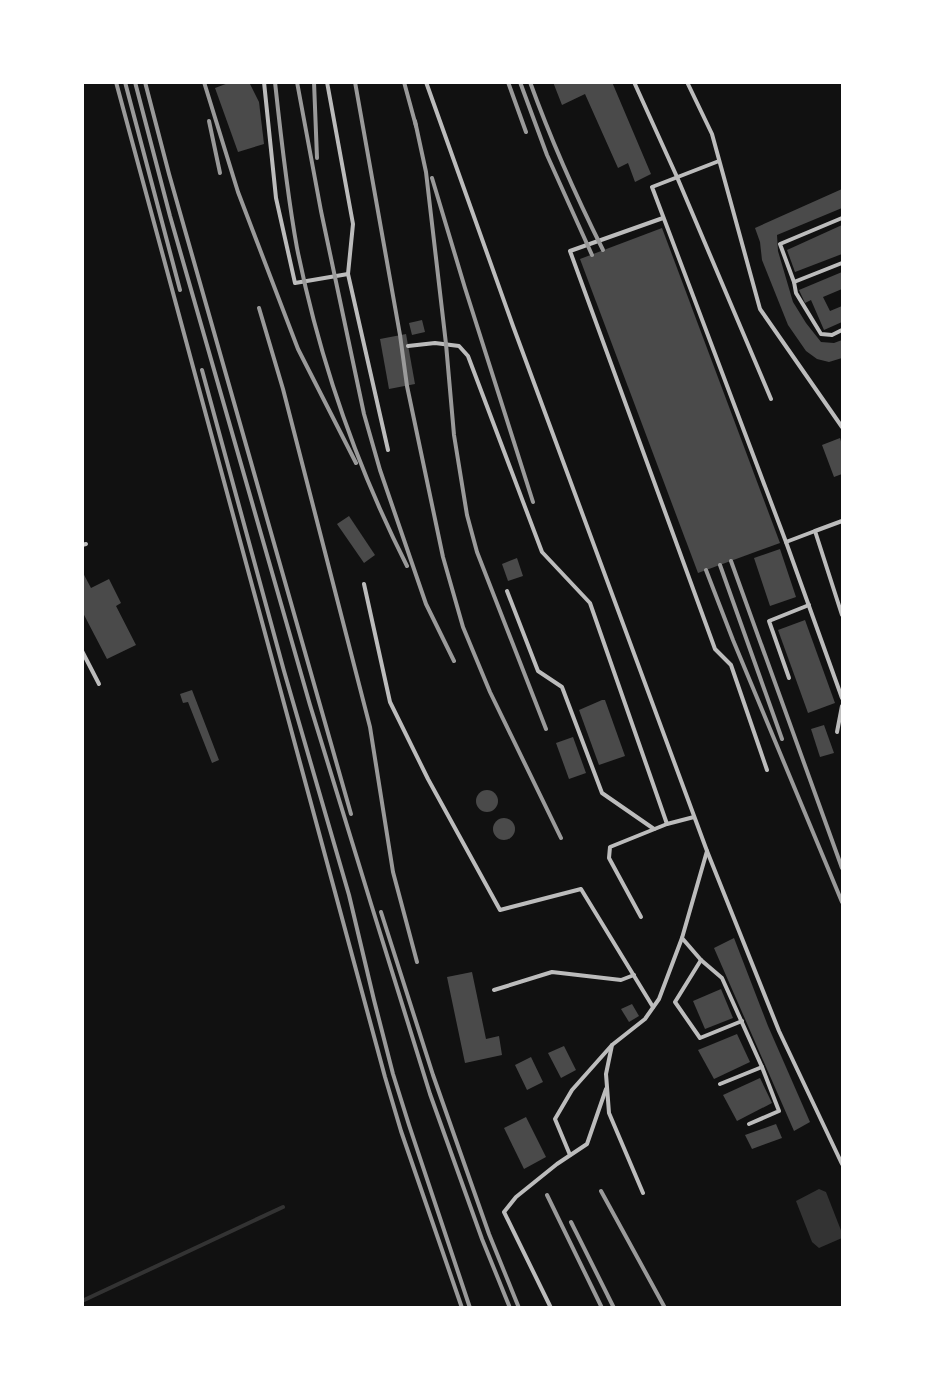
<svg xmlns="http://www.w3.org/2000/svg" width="925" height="1390" font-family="Lato,sans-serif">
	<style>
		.water { fill: #333 }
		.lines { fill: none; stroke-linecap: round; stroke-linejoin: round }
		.stream { stroke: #333; stroke-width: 4 }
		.building { fill: #4a4a4a }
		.service { stroke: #bcbcbc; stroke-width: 4 }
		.rail { stroke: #9a9a9a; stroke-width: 4 }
	</style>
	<rect width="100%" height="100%" fill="#111"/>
	<polygon class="water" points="819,1189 826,1192 842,1233 842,1238 819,1248 812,1242 796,1201"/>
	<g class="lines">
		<polyline class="stream" points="82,1301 283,1207"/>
	</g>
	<g class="building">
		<polygon points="231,82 249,82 259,102 264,144 238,152 215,88"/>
		<polygon points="553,82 612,82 651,174 635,182 628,163 618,168 585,94 562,105"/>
		<polygon points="842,189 842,208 777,235 778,251 793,302 806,323 821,342 834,343 842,340 842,358 829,362 817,359 806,351 788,325 762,260 760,242 755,228"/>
		<polygon points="842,225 842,254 795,272 787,250"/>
		<polygon points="662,228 780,543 698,573 580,259"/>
		<polygon points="842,272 842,289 823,297 830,311 842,306 842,322 824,330 811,300 805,303 799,290"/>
		<polygon points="422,320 425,332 412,335 409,323"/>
		<polygon points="406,334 415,384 389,389 380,339"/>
		<polygon points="840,438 842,445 842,474 834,477 822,445"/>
		<polygon points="349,516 375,555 364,563 337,524"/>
		<polygon points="780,549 796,597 770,606 754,558"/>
		<polygon points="517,558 523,576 508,581 502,564"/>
		<polygon points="82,571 91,588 109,579 121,603 116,606 136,645 107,659 82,611"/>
		<polygon points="805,620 835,703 808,713 778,630"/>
		<polygon points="192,690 219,760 212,763 188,702 183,703 180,694"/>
		<polygon points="602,700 605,700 625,756 599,765 579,710"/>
		<polygon points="824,725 834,753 820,757 811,729"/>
		<polygon points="573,737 586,773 569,779 556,743"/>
		<circle cx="487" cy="801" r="11"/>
		<circle cx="504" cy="829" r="11"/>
		<polygon points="734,938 768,1026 810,1122 794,1131 714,948"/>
		<polygon points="472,972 486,1039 499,1036 502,1055 465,1063 447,977"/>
		<polygon points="721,989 733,1018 705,1029 693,1001"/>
		<polygon points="632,1004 639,1016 629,1022 621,1009"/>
		<polygon points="737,1034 750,1062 714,1079 698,1050"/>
		<polygon points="564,1046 576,1070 561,1078 548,1053"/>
		<polygon points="531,1057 543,1082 527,1090 515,1065"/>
		<polygon points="760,1078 772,1103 737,1121 723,1095"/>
		<polygon points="526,1117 546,1157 524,1169 504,1128"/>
		<polygon points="776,1124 782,1138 752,1149 745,1135"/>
	</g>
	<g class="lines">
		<g class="service">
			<polyline points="264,82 276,198 295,283 348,274"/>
			<polyline points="327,82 353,224 348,274 388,450"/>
			<polyline points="426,82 513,326 707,851 682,938 701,960 722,978 762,1067 779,1111 749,1124"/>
			<polyline points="634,82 677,177 771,399"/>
			<polyline points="687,82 712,134 760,309 842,427"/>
			<polyline points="719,161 652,187 786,542 815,531"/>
			<polyline points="663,218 570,251 715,649 731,665 767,770"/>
			<polyline points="842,218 780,244 794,282 796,293 821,334 832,335 842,330"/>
			<polyline points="794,282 842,263"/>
			<polyline points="408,346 435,343 459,346 468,356 542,552 590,603 667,824 694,817"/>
			<polyline points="842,521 815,531 842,615"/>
			<polyline points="786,542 842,698"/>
			<polyline points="82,545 86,544"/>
			<polyline points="364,584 390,702 428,779 500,910 581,889 653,1007"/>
			<polyline points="507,591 538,671 562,687 602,793 654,829"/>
			<polyline points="82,651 99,684"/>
			<polyline points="789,678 769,621 809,605"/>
			<polyline points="837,732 842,706"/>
			<polyline points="707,851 779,1031 842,1164"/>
			<polyline points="641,917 609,858 610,847 667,824"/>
			<polyline points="701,960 675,1002 700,1038 742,1021"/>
			<polyline points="494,990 552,972 621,980 634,975"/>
			<polyline points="720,1084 762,1067"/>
			<polyline points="570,1155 555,1119 572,1090 612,1045"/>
			<polyline points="643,1193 609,1113 606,1074 612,1045 645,1019 659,999 682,938"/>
			<polyline points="551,1308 504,1212 516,1197 557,1164 587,1144 606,1089"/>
		</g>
		<g class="rail">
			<polyline points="116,82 385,1077 401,1131 462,1308"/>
			<polyline points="125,82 180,290"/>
			<polyline points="135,82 170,216 310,705 372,907 430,1094 482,1239 510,1308"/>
			<polyline points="145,82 169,174 351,814"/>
			<polyline points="204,82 238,192 298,349 356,463"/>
			<path d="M275,82C281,138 287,193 297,248C319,357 357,467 407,566"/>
			<polyline points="297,82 321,211 364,414 380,470 426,604 454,661"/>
			<polyline points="314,82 317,158"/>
			<polyline points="355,82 400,335 407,386 443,557 463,627 490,692 561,838"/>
			<polyline points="404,82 416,126"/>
			<polyline points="508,82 526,132"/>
			<polyline points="520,82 547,155 592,255"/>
			<path d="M530,82C551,140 576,196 603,250"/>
			<polyline points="209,121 220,173"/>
			<polyline points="415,121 426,172 446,344 454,435 467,515 477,552 546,729"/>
			<polyline points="432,178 465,288 533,502"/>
			<polyline points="259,308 283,389 370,727 393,872 417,962"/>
			<polyline points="202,370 284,671 349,895 374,1000 393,1074 409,1125 470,1308"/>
			<polyline points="731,561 842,868"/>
			<polyline points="720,565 782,739"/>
			<polyline points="706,570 733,640 842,902"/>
			<polyline points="381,912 433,1075 489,1234 519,1308"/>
			<polyline points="601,1191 665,1308"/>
			<polyline points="547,1195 602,1308"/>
			<polyline points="571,1222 614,1308"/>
		</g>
	</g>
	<rect width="925" height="1390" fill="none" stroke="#ffffff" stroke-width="168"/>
</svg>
